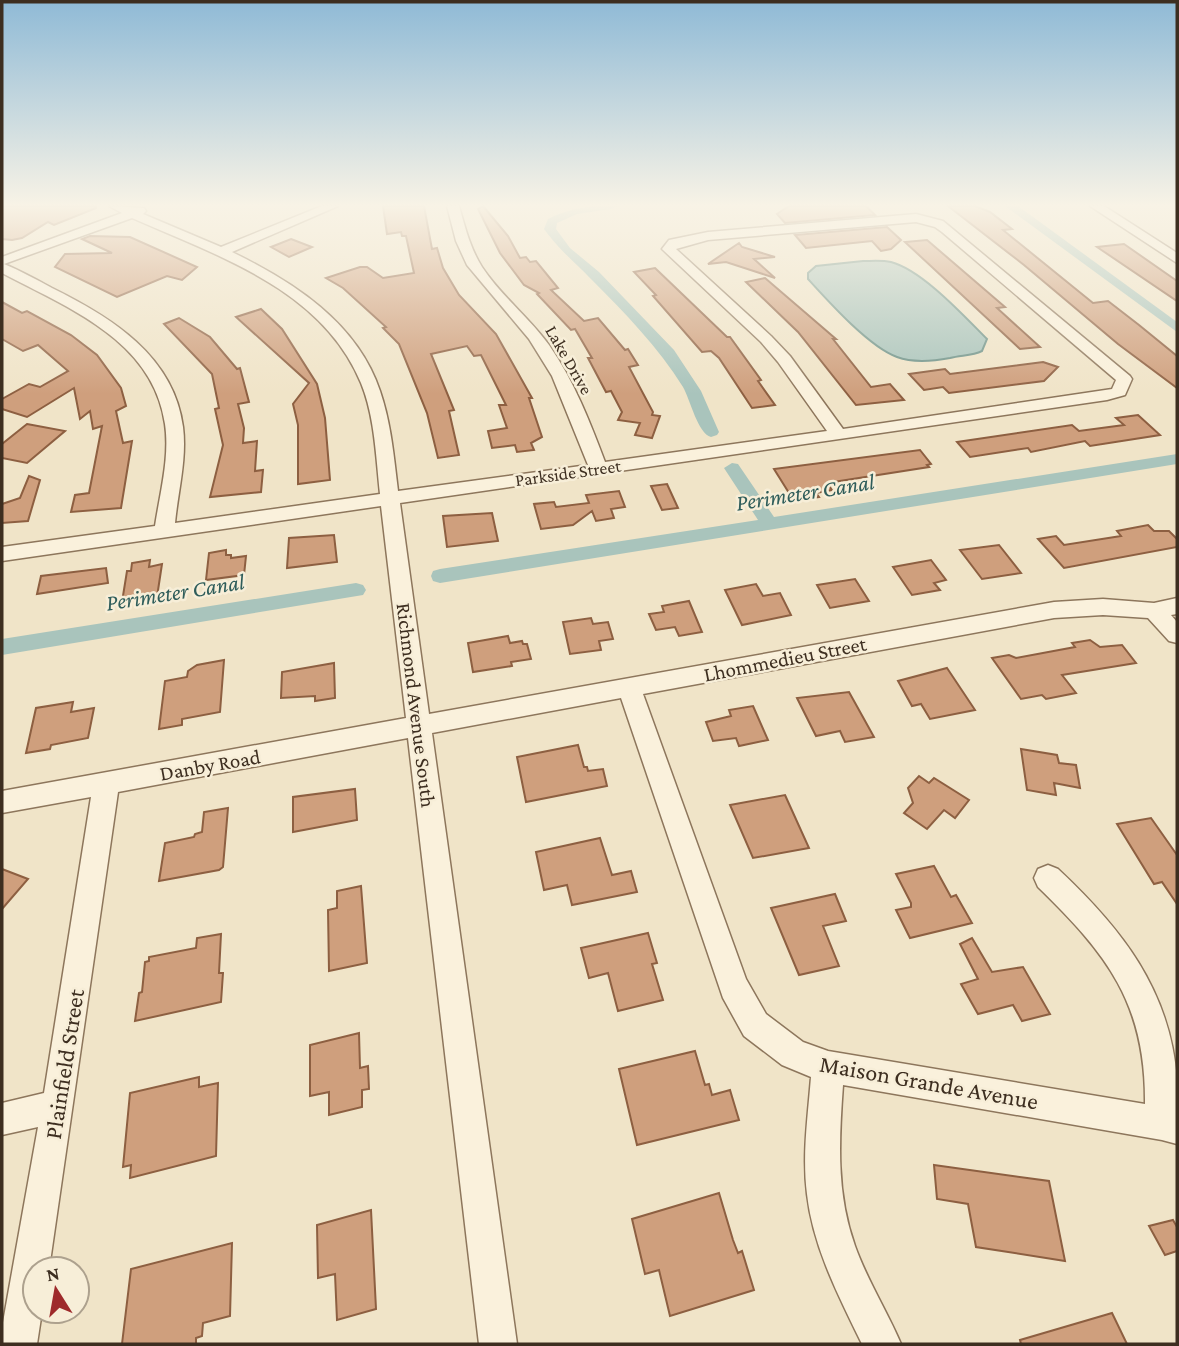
<svg xmlns="http://www.w3.org/2000/svg" width="1179" height="1346" font-family="'Crimson Pro',serif">
	<style>
		.water { fill: #a9c4bc; stroke: #6f938a; stroke-width: 2 }
		.lines { fill: none; stroke-linecap: round; stroke-linejoin: round }
		.canal { fill: #a9c4bc; fill-rule: evenodd }
		.building { fill: #cf9f7d; stroke: #8d5f41; stroke-width: 2 }
		.minor-casing { stroke: #8d765c; stroke-width: 3 }
		.minor { fill: #faf1dc; fill-rule: evenodd }
		.labels { text-anchor: middle; dominant-baseline: central; stroke-width: 5; stroke-linejoin: round; paint-order: stroke }
		.far-street-label { font-size: 18px; fill: #3d2e20; stroke: #f7eed8 }
		.street-label { font-size: 21px; fill: #3d2e20; stroke: #f7eed8 }
		.water-label { font-size: 23px; font-style: italic; fill: #2f5d5a; stroke: #f7eed8 }
		.near-street-label { font-size: 24px; fill: #3d2e20; stroke: #f7eed8 }
	</style>
	<rect width="100%" height="100%" fill="#f0e4c8"/>
	<path class="water" d="M863,261C872,261 882,260 891,262C922,270 964,316 987,339L982,351C972,356 961,355 950,358C934,361 913,363 897,357C869,347 828,301 808,279V273L816,266Z"/>
	<g class="lines">
		<g class="canal">
			<path d="M617,206L611,209L577,214L557,223L556,229L570,248L599,272L674,350L701,391L719,432L717,435L711,437C698,434 690,399 683,387C658,347 625,313 592,280C573,260 561,252 544,229L548,219C571,207 592,206 617,206Z"/>
			<polygon points="1005,206 1018,206 1177,322 1177,332"/>
			<polygon points="1177,454 1177,464 440,583 433,581 431,576 433,571 440,569 758,520 724,468 732,463 738,464 774,517"/>
			<polygon points="356,583 363,585 366,590 363,595 2,655 2,639"/>
		</g>
	</g>
	<g class="building">
		<polygon points="2,206 96,206 96,208 54,225 48,222 22,238 12,240 2,239"/>
		<polygon points="383,206 424,206 432,249 437,248 443,268 459,295 496,334 532,398 529,398 542,437 531,443 534,450 517,452 515,445 492,448 488,431 507,428 499,405 506,405 481,355 474,356 467,346 431,354 454,410 449,411 459,455 438,458 427,413 399,344 383,328 386,327 343,288 326,278 360,267 367,267 383,278 414,273 406,236 402,236 401,232 387,234"/>
		<polygon points="483,206 508,236 520,258 526,257 530,262 536,261 558,288 551,290 584,321 598,318 625,350 628,349 638,365 629,367 653,412 652,415 660,416 652,438 635,435 640,423 618,420 622,412 611,391 606,392 588,358 592,358 575,329 571,330 537,294 539,293 524,285 500,253 478,209"/>
		<polygon points="789,206 866,206 875,215 785,223 777,214"/>
		<polygon points="948,206 975,206 990,212 1012,229 1003,230 1093,303 1108,301 1139,325 1177,356 1177,388 1118,344 1024,265"/>
		<polygon points="887,227 901,240 891,249 881,251 872,241 806,248 795,235"/>
		<polygon points="90,236 130,237 197,267 182,280 167,276 117,297 55,267 65,254 112,253 82,239"/>
		<polygon points="291,239 312,247 289,257 271,247"/>
		<polygon points="927,240 1005,307 997,308 1040,347 1020,349 905,242"/>
		<polygon points="739,243 742,247 775,257 754,259 775,278 726,262 708,264"/>
		<polygon points="1124,244 1177,281 1177,301 1097,247"/>
		<polygon points="655,268 727,337 730,337 761,380 758,381 775,405 752,408 719,358 711,351 702,352 653,296 656,295 634,272"/>
		<polygon points="765,278 836,339 833,339 871,387 890,384 904,400 856,405 798,332 746,282"/>
		<polygon points="2,302 22,313 27,311 71,335 97,355 121,388 126,406 116,411 123,443 132,441 121,508 71,512 75,495 89,493 102,426 93,429 90,411 80,419 74,388 27,417 2,409 2,399 29,384 40,387 68,371 38,345 23,351 2,339"/>
		<polygon points="261,309 282,329 317,384 325,418 330,480 298,484 298,425 293,404 309,383 236,317"/>
		<polygon points="179,318 210,337 237,369 240,368 249,402 238,404 244,428 243,443 257,441 255,471 263,470 261,492 210,497 223,445 215,409 219,408 212,374 164,324"/>
		<polygon points="1043,362 1058,367 1044,381 949,393 943,387 924,390 909,374 945,369 950,374"/>
		<polygon points="1138,415 1160,435 1090,446 1085,441 1031,452 1028,448 970,457 957,442 1072,425 1079,431 1124,425 1116,418"/>
		<polygon points="27,424 65,431 27,463 2,458 2,444"/>
		<polygon points="920,450 931,464 927,465 929,467 827,483 832,490 816,493 819,497 794,501 774,469"/>
		<polygon points="29,476 40,480 28,521 2,523 2,504 20,498"/>
		<polygon points="667,484 678,508 662,510 651,486"/>
		<polygon points="619,491 625,507 611,509 614,518 596,521 592,511 573,525 541,529 534,504 554,502 556,507 589,503 586,495"/>
		<polygon points="492,513 498,541 447,547 443,516"/>
		<polygon points="1148,525 1154,531 1169,531 1177,539 1177,547 1064,568 1038,539 1056,536 1064,545 1121,536 1117,531"/>
		<polygon points="334,535 337,562 287,568 289,538"/>
		<polygon points="999,545 1021,573 982,579 960,550"/>
		<polygon points="226,550 226,555 231,555 231,558 246,556 244,575 206,580 209,553"/>
		<polygon points="150,560 149,567 162,564 157,597 122,602 127,571 131,571 132,563"/>
		<polygon points="931,560 946,580 934,583 940,590 912,595 893,567"/>
		<polygon points="106,568 108,583 37,594 41,576"/>
		<polygon points="855,579 869,601 830,608 817,585"/>
		<polygon points="756,584 763,596 780,593 791,615 742,625 725,590"/>
		<polygon points="689,601 702,632 679,636 675,627 656,630 649,614 664,612 662,606"/>
		<polygon points="591,618 593,624 608,622 613,639 599,641 601,650 570,654 563,622"/>
		<polygon points="508,636 510,643 522,641 523,644 527,644 531,659 511,662 512,666 473,672 468,643"/>
		<polygon points="1090,640 1100,647 1122,645 1136,663 1062,675 1076,693 1046,699 1042,695 1021,699 992,658 1009,655 1016,658 1075,647 1072,643"/>
		<polygon points="224,660 220,712 182,719 182,725 159,729 165,681 187,677 188,671 197,665"/>
		<polygon points="334,663 335,698 315,701 315,696 281,698 282,672"/>
		<polygon points="947,668 975,710 930,719 921,704 912,706 898,681"/>
		<polygon points="849,692 874,737 845,742 840,731 816,736 797,698"/>
		<polygon points="73,702 71,712 94,708 88,738 51,745 50,749 26,753 36,708"/>
		<polygon points="753,706 768,740 739,746 736,738 713,741 706,722 731,716 729,710"/>
		<polygon points="578,745 584,767 587,767 588,771 603,769 607,786 526,802 517,757"/>
		<polygon points="1021,749 1057,755 1059,763 1076,765 1080,788 1054,783 1056,795 1027,790"/>
		<polygon points="919,776 929,783 934,778 969,800 955,818 944,810 927,829 904,813 913,803 908,788"/>
		<polygon points="355,789 357,820 293,832 293,797"/>
		<polygon points="785,795 809,848 753,858 730,805"/>
		<polygon points="228,808 223,867 219,870 159,881 165,843 194,837 195,834 202,832 204,812"/>
		<polygon points="1151,818 1177,855 1177,904 1162,882 1154,884 1117,824"/>
		<polygon points="600,838 612,875 631,871 637,892 572,905 567,885 544,890 536,852"/>
		<polygon points="934,866 951,897 956,895 972,923 910,938 896,910 911,907 911,903 896,874"/>
		<polygon points="2,869 28,879 2,909"/>
		<polygon points="361,886 367,963 329,971 328,910 337,908 337,891"/>
		<polygon points="835,894 846,921 823,926 839,966 799,975 771,908"/>
		<polygon points="648,933 657,963 652,964 663,1000 618,1011 608,973 589,978 581,948"/>
		<polygon points="221,934 219,973 223,973 221,1002 135,1021 139,993 142,992 145,962 149,961 149,957 196,948 197,938"/>
		<polygon points="972,938 992,972 1023,967 1050,1014 1022,1021 1013,1005 978,1014 961,984 978,979 960,944"/>
		<polygon points="359,1033 360,1068 368,1066 369,1089 362,1090 362,1107 329,1115 329,1092 310,1096 310,1045"/>
		<polygon points="695,1051 705,1085 709,1084 712,1095 730,1090 739,1120 637,1145 619,1069"/>
		<polygon points="199,1077 199,1087 218,1083 216,1156 130,1178 131,1165 123,1167 130,1093"/>
		<polygon points="934,1165 1049,1181 1065,1261 976,1247 968,1204 937,1199"/>
		<polygon points="719,1193 733,1240 738,1253 742,1251 754,1290 670,1316 659,1270 645,1274 632,1219"/>
		<polygon points="371,1210 376,1309 337,1320 335,1274 318,1278 317,1225"/>
		<polygon points="1173,1220 1177,1227 1177,1251 1165,1255 1149,1226"/>
		<polygon points="232,1243 230,1316 203,1323 202,1336 196,1338 196,1344 122,1344 131,1269"/>
		<polygon points="1112,1313 1127,1344 1021,1344 1020,1340"/>
	</g>
	<g class="lines">
		<defs>
			<g id="minor">
				<path d="M109,206L144,208L146,211L143,214L221,247L322,206H338L232,252C293,282 357,322 380,391C391,423 394,458 398,491L588,465L552,376L529,339L467,265L456,241L447,206H459C465,227 470,248 482,267C501,296 529,317 549,345C574,381 590,422 605,462L827,431L778,362L761,342L662,249L669,240L708,232L916,214L943,221L1130,376L1132,379L1125,395L1107,400L400,503L429,714L1054,602L1103,599L1154,603L1177,598V614L1171,615L1177,622V643L1169,641L1148,618L1103,615L1054,618L643,694L746,979L766,1014L803,1042L828,1051L1145,1104C1146,1003 1107,954 1038,887L1034,878L1038,869L1048,865L1058,869C1121,928 1170,989 1177,1080C1179,1101 1177,1123 1177,1144L1162,1140L843,1085C839,1140 836,1193 855,1246C867,1280 887,1311 901,1344H862C839,1297 813,1247 807,1194C802,1155 808,1116 811,1077L782,1065L744,1036L723,998L621,698L432,733L517,1344H479L408,738L118,792L49,1269H35V1311H42L37,1344H2V1328L38,1127L2,1135V1103L44,1093L91,797L2,813V791L406,718L381,506L2,561V547L155,526C160,493 170,457 165,424C153,340 68,308 2,273V257L122,213ZM132,218C218,256 322,289 361,383C375,417 376,458 380,494L175,523C178,491 187,459 183,427C174,356 111,317 52,288C37,280 21,271 4,264ZM916,222L935,227L942,232L1116,380L1112,389L843,429L790,356L771,336L676,249L708,240Z"/>
				<polygon points="1090,206 1104,206 1177,253 1177,263"/>
			</g>
		</defs>
		<use href="#minor" class="minor-casing"/>
		<use href="#minor" class="minor"/>
	</g>
	<linearGradient id="sky" x2="0" y2="1"><stop stop-color="#8fbad6"/><stop offset="0.52" stop-color="#f8f3e6"/><stop offset="1" stop-color="#f8f3e6" stop-opacity="0"/></linearGradient>
	<rect width="1179" height="394" fill="url(#sky)"/>
	<g class="labels">
		<g class="far-street-label">
			<text transform="translate(569 360) rotate(60)">Lake Drive</text>
			<text transform="translate(568 473) rotate(-8)">Parkside Street</text>
		</g>
		<g class="street-label">
			<text transform="translate(785 659) rotate(-11)">Lhommedieu Street</text>
			<text transform="translate(416 705) rotate(83)">Richmond Avenue South</text>
			<text transform="translate(210 765) rotate(-10)">Danby Road</text>
		</g>
		<g class="water-label">
			<text transform="translate(805 492) rotate(-9)">Perimeter Canal</text>
			<text transform="translate(175 592) rotate(-9)">Perimeter Canal</text>
		</g>
		<g class="near-street-label">
			<text transform="translate(64 1064) rotate(-81)">Plainfield Street</text>
			<text transform="translate(929 1082) rotate(10)">Maison Grande Avenue</text>
		</g>
	</g>
	<rect width="1179" height="1346" fill="none" stroke="#3d2e20" stroke-width="7"/>
	<g transform="translate(56 1290) rotate(349)"><circle r="33" fill="#f7eed8" stroke="#ada18e" stroke-width="2"/>
	<path d="M0-5L12 26L0 18L-12 26Z" fill="#9e2a2b"/>
	<text y="-10" font-size="19" font-weight="bold" text-anchor="middle" fill="#3d2e20">N</text>
	</g>
</svg>
